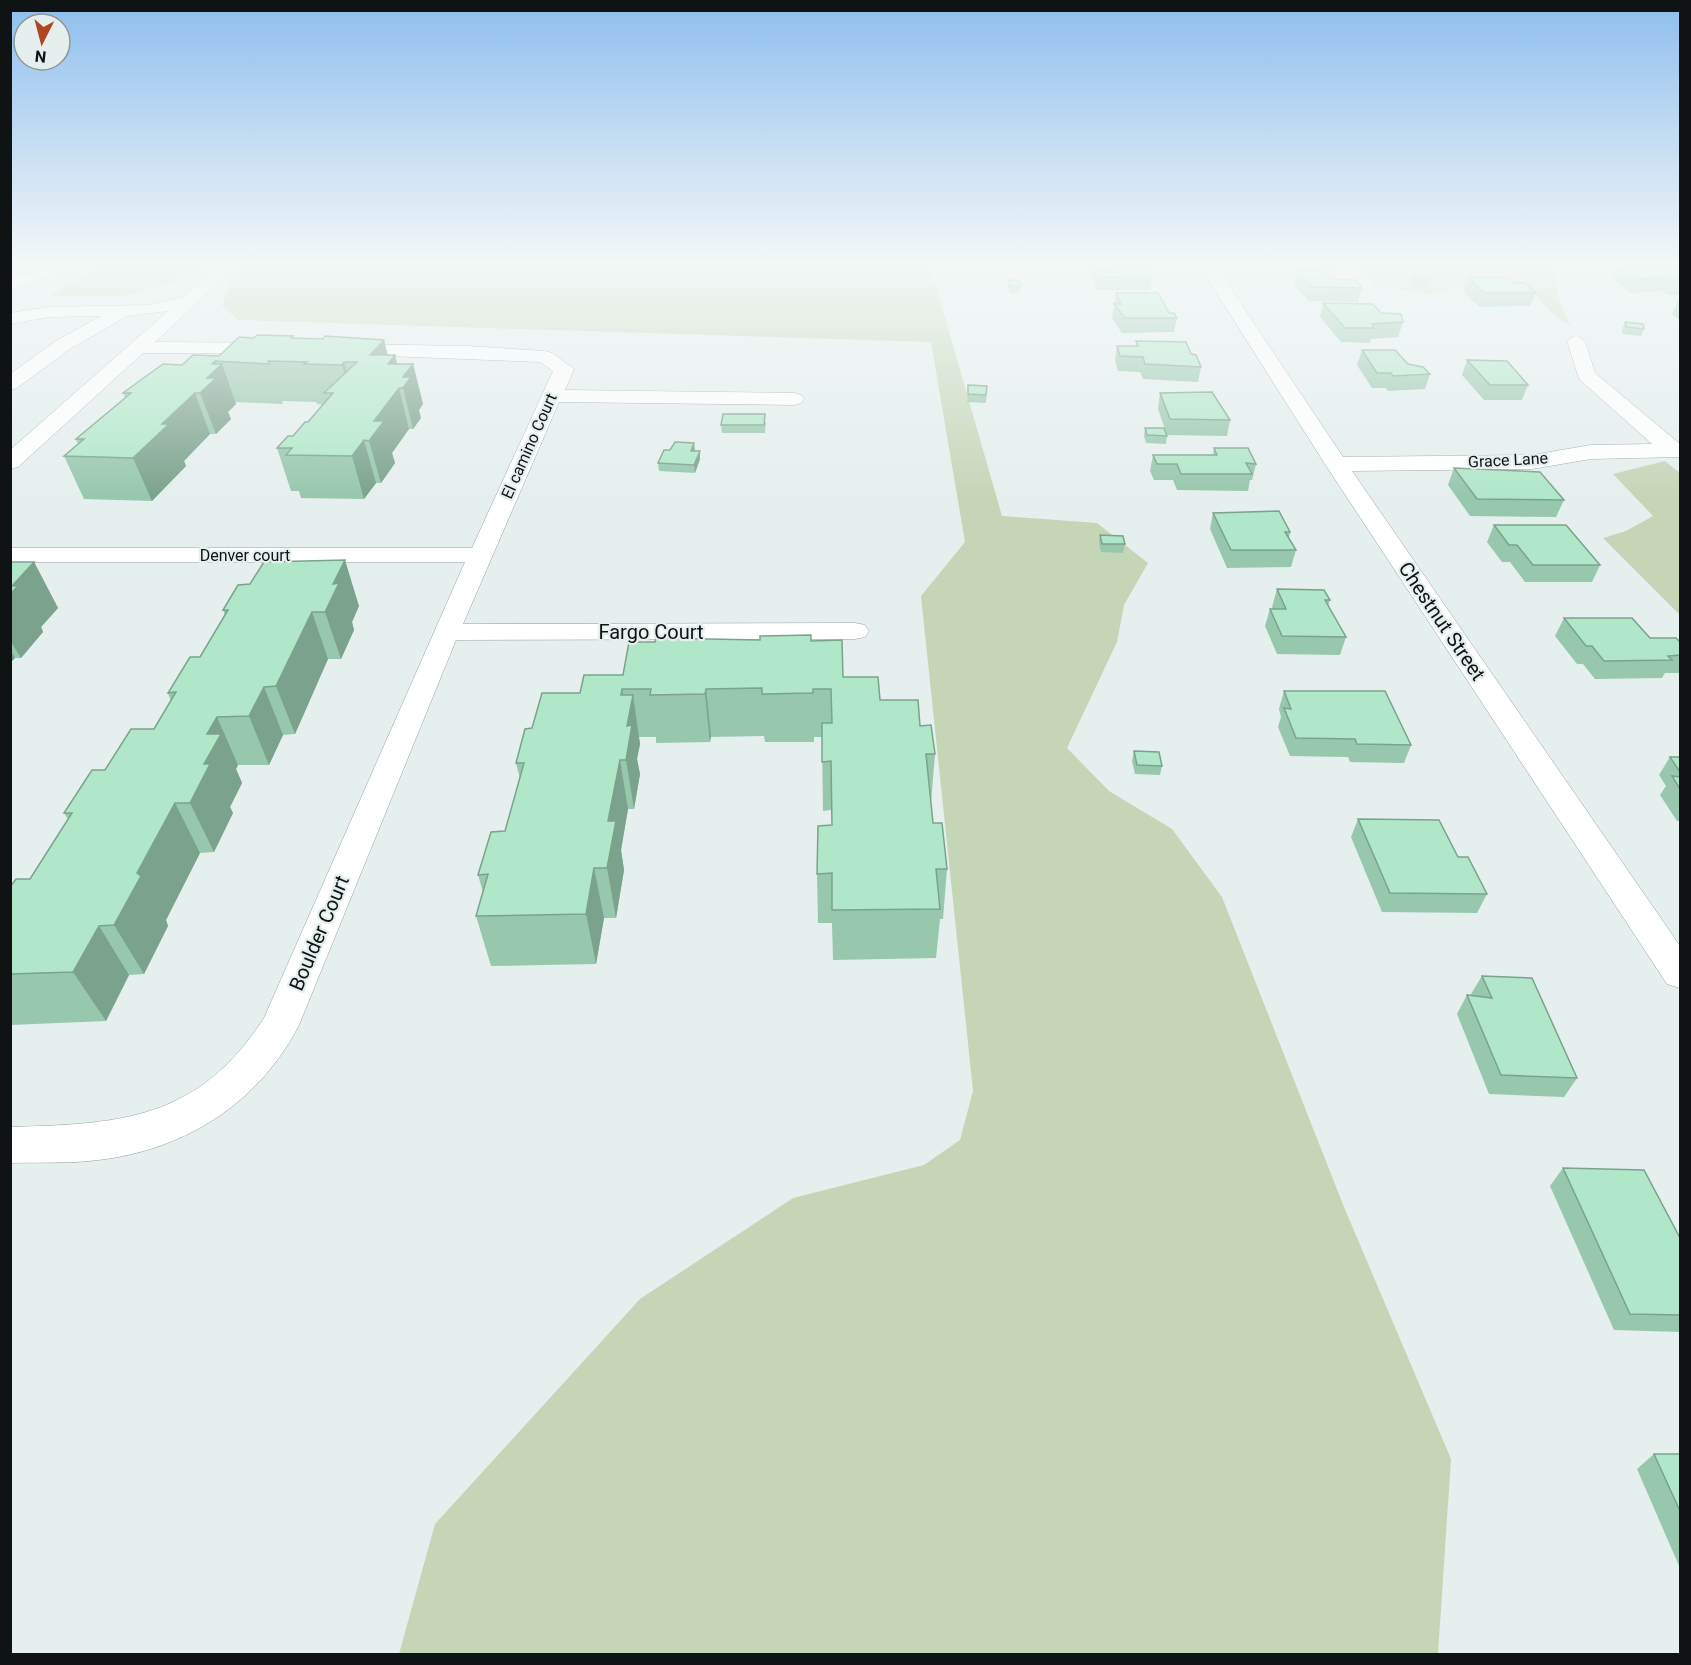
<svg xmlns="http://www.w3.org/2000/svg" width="1691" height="1665" font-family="Roboto,sans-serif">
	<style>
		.green { fill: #c5d6b7 }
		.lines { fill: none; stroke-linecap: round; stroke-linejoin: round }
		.minor-casing { stroke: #99a2a1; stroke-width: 1 }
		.highway-casing { stroke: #99a2a1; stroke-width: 1 }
		.minor { fill: #fff; fill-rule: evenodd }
		.highway { fill: #fff; fill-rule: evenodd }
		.wall { fill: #97c7ad }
		.shaded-wall { fill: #7ba28d }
		.building { fill: #b0e7c9; stroke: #7ba28d; stroke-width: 1.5 }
		.labels { text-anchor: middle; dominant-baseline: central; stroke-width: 4.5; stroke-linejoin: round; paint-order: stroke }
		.far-street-label { font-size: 16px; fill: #101313; stroke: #e5efee }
		.street-label { font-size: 20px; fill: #101313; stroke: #e5efee }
	</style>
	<rect width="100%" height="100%" fill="#e5efee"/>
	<g class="green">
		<polygon points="109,265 206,265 177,281 123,296 51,296 87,272"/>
		<polygon points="251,265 930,265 1002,516 1097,523 1148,563 1124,605 1117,642 1067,748 1109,791 1172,829 1222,897 1344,1207 1451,1459 1438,1654 399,1654 435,1524 640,1299 793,1198 924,1165 960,1140 973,1091 921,596 965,542 931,342 238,320 222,305 235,273"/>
		<polygon points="1401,265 1547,265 1555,275 1558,296 1570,326 1551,312 1526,285 1474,283 1431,294 1376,286 1357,270"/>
		<polygon points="1665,461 1680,473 1680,615 1603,538 1626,531 1653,516 1613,474"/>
	</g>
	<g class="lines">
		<defs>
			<g id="minor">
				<polygon points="221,265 238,265 155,342 272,343 281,349 279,353 143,353 18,467 10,469 10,450 168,311 127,316 70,349 17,388 10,390 10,374 56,341 101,316 49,317 10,324 10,313 49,307 149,305 184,297"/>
				<polygon points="1199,265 1215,265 1343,457 1532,455 1591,445 1652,444 1579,379 1567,341 1576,335 1585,341 1595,373 1680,444 1680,457 1591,459 1532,469 1352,471 1680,946 1680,988 1667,984 1325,464"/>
				<path d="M342,344L467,346L545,351L552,353L574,369L565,390L794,393L801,395L804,399L801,403L794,405L559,402L463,624L855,623L865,625L869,631L865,637L855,639L456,640L299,1025C259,1103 185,1150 98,1160C69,1164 40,1162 10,1163V1127C121,1124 198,1120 264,1018L465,562H10V548H472L553,371L540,362L335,354L333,350L335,346Z"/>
			</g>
			<polygon id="highway" points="51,265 74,265 72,268 10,291 10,280"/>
		</defs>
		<use href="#minor" class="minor-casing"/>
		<use href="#highway" class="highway-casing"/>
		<use href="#minor" class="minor"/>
		<use href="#highway" class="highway"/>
	</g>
	<g class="wall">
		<polygon points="1091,265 1146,265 1152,276 1150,290 1097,290 1094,286 1095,279 1092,279 1090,274"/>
		<polygon points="1315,265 1332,265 1331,271 1317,271 1314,267"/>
		<polygon points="1636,265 1671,265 1680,272 1680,295 1668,295 1662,291 1631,293 1612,279 1617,266 1636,266"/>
		<polygon points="1297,271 1322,275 1362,288 1358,302 1309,301 1294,285"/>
		<polygon points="1414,275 1431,279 1429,286 1414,285 1411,282"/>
		<polygon points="1468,277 1513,283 1536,293 1530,306 1479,307 1463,291"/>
		<polygon points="1009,280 1021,286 1020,293 1010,293 1008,287"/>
		<polygon points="1116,293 1169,313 1177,318 1174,332 1122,333 1112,318"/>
		<polygon points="1678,300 1680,300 1680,321 1672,314"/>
		<polygon points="1323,303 1381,313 1403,322 1398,337 1371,339 1370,343 1341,342 1320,317"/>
		<polygon points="1625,322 1644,329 1641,336 1623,334 1622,330"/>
		<polygon points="293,336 294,338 384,340 388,355 397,364 413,364 423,404 419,410 421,418 413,429 409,429 392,453 395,463 381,483 376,483 364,499 301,498 299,491 291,491 277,448 293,436 308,422 323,405 317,404 316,402 282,401 283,404 235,402 236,404 228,412 231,419 216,434 210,434 184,461 186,466 152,501 84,499 64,456 78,444 76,439 125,398 123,393 182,365 219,356 254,338"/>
		<polygon points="1136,341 1191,354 1201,367 1198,382 1143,379 1140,372 1118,371 1115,360 1117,346 1136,346"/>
		<polygon points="1362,350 1408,364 1430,374 1425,389 1388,391 1386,388 1372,388 1357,365"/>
		<polygon points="1467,360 1528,385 1522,400 1484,400 1462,375"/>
		<polygon points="968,385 987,386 986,403 967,402"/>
		<polygon points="1160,393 1230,420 1227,436 1167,435 1158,409"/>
		<polygon points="766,422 765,433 722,433 721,425"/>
		<polygon points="1145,428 1167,436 1166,444 1146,443 1144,436"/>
		<polygon points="1214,448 1256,464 1252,480 1250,480 1248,491 1177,490 1173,480 1154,480 1150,471 1153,455 1213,455"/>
		<polygon points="695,451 700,451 700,459 695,473 659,471 658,463"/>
		<polygon points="1454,468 1564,500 1556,517 1470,516 1448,485"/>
		<polygon points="1213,513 1290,532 1289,538 1296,550 1291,567 1227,568 1210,529"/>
		<polygon points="1494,525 1600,565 1592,582 1525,582 1510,562 1502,562 1487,542"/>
		<polygon points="1100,535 1125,544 1123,553 1101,552 1099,544"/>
		<polygon points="10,562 34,562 58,608 41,627 43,632 21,658 15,658 10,663"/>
		<polygon points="1277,589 1330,600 1328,606 1346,637 1340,655 1277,654 1265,626 1270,609 1273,609 1272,607"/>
		<polygon points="359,606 352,622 354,630 341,659 328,659 295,734 283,735 269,765 238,765 236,769 242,783 230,807 233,813 214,852 200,853 166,920 168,926 144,974 129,975 106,1021 10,1025 10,887 30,879 68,819 64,813 105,770 154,729 171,701 168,693 200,657 225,615 223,610"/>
		<polygon points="1564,618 1650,638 1680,642 1680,673 1665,673 1662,678 1595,679 1583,664 1577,664 1555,636"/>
		<polygon points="811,641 843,677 920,726 935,754 931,803 933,823 947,869 943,919 940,919 936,958 833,960 832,923 818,923 817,874 832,825 831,810 823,811 822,737 814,737 814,742 765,742 764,736 711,737 710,742 656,743 656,737 639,737 640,744 637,759 640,774 634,809 628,809 621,850 624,870 616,918 604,918 596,964 491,966 476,916 483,892 478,875 505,831 520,779 516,763 532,728 580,693 623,675"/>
		<polygon points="1284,691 1411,745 1404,763 1350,762 1348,757 1290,756 1278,727 1281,717 1279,709"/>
		<polygon points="1134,751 1162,766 1160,775 1135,774 1132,761"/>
		<polygon points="1670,757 1680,757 1680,821 1677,821 1660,795 1666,786 1659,775"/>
		<polygon points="1358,819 1487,894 1477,913 1382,912 1351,837"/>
		<polygon points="1482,976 1577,1078 1564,1097 1489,1094 1457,1014 1467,995 1472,996 1471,994"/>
		<polygon points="1563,1168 1680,1238 1680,1332 1614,1330 1550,1186"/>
		<polygon points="1654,1454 1680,1454 1680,1568 1637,1469"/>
	</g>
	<g class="shaded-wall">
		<polygon points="384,340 389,362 395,355 403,388 403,377 413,364 423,404 419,410 421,418 413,429 403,388 399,388 409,429 392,453 395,463 381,483 369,441 374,421 370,355"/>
		<polygon points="215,361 218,368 222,364 236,404 228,412 231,419 216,434 200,393 212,364"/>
		<polygon points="344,362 355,402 353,405 342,365"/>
		<polygon points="195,393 210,434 184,461 186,466 152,501 133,458 162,424"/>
		<polygon points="364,440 376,483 364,499 352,456"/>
		<polygon points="694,443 695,451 691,451"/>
		<polygon points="700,451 700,459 695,473 694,465"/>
		<polygon points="345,560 359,606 352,622 354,630 341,659 325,612 333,584"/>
		<polygon points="34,562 58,608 41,627 43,632 21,658 10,640 10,594 12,586"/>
		<polygon points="312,612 328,659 295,734 276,686"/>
		<polygon points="10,649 15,658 10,663"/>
		<polygon points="264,687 283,735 269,765 249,716"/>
		<polygon points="622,689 628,724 633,695 640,744 637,759 640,774 634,809 626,760 621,695"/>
		<polygon points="706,689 711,737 710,742 705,694"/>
		<polygon points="217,717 238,765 236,769 242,783 230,807 233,813 214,852 190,803 204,764 207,734"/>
		<polygon points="620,760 628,809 621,850 624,870 616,918 607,868 608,821"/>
		<polygon points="175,803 200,853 166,920 168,926 144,974 114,925 137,873"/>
		<polygon points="594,868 604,918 596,964 586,914"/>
		<polygon points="99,926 129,975 106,1021 73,972"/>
	</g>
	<g class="building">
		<polygon points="1094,265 1146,265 1152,276 1098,277 1096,272 1116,272 1113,265"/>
		<polygon points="1639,265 1671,265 1680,272 1680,282 1674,282 1668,277 1637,279 1617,266 1640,266"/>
		<polygon points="1297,271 1320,271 1322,275 1330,275 1337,279 1356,280 1362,288 1312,287"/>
		<polygon points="1414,275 1428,275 1431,279 1416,278"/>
		<polygon points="1468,277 1507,277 1513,283 1525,283 1536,293 1484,293"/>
		<polygon points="1009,280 1019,280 1021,286 1010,286"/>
		<polygon points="1116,293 1158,293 1169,313 1174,313 1177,318 1125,318 1114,304 1121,304"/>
		<polygon points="1323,303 1373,304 1381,313 1401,314 1403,322 1372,324 1374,328 1345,328"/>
		<polygon points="1625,322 1643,324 1644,329 1627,327"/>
		<polygon points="257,335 293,336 291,338 323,339 325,336 384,340 370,355 395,355 388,364 413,364 403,377 411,377 403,388 399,388 374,421 384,421 369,441 364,440 352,456 286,455 292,448 277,448 288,436 293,436 305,422 308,422 333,393 324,393 357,362 344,362 342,365 304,364 307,362 268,361 269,364 215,361 212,364 222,364 207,378 216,378 200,393 195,393 162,424 169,424 133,458 64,456 84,439 76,439 131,393 123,393 163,364 182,365 193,355 219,356 239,337 254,338"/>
		<polygon points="1136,341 1186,342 1191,354 1196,355 1201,367 1145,364 1143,357 1120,356 1117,346 1138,346"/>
		<polygon points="1362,350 1395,350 1408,364 1423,367 1430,374 1393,376 1391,373 1377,373"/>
		<polygon points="1467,360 1507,361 1528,385 1490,385"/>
		<polygon points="968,385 987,386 986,395 968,394"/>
		<polygon points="1212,392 1230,420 1170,419 1160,393"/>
		<polygon points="723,414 765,414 764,425 721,425"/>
		<polygon points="1145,428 1164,428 1167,436 1147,435"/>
		<polygon points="675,442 694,443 691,451 700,451 694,465 658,463 664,450 670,450"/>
		<polygon points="1214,448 1248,448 1256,464 1246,463 1252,474 1181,474 1177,464 1157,464 1153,455 1217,455"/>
		<polygon points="1454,468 1540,472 1564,500 1477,499"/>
		<polygon points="1279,511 1290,532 1285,532 1296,550 1231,550 1213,513"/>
		<polygon points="1494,525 1566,525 1600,565 1533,565 1517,545 1509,545"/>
		<polygon points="1100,535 1123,536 1125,544 1102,544"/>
		<polygon points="345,560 333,584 339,583 325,612 312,612 276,686 264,687 249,716 217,717 207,734 221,734 204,764 210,764 190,803 175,803 137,873 141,876 114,925 99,926 73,972 10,974 10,887 16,879 30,879 72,813 64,813 92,770 105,770 131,729 154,729 176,692 168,693 190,657 200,657 228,610 223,610 238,585 250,584 264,562"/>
		<polygon points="10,562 34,562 12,586 18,586 10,594"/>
		<polygon points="1277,589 1324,590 1330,600 1325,600 1346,637 1282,636 1270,609 1286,609"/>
		<polygon points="1564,618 1632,618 1650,638 1676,638 1680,642 1680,655 1668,656 1672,660 1604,661 1592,646 1586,646"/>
		<polygon points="811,635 811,641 842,640 843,677 878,677 880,700 918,700 920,726 931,725 935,754 926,754 933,823 942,823 947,869 936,869 940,909 832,910 832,873 817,874 818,826 832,825 831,761 822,762 822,723 832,723 831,689 813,689 813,693 762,694 762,688 706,689 705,694 650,695 651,689 622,689 621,695 633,695 627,726 632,725 626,760 620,760 608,821 616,821 607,868 594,868 586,914 476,916 488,874 478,875 491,832 505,831 524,763 516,763 525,729 532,728 542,693 580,693 584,675 623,675 629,642 655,642 656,638 760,640 760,636"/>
		<polygon points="1284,691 1385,691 1411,745 1357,744 1355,739 1296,738 1284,708 1291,709"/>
		<polygon points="1134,751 1159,752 1162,766 1137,765"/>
		<polygon points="1670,757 1680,757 1680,772"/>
		<polygon points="1672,776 1680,777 1680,789"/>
		<polygon points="1358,819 1439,820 1458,857 1468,857 1487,894 1390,893"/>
		<polygon points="1482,976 1532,978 1577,1078 1501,1075 1467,995 1492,998"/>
		<polygon points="1563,1168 1644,1170 1680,1238 1680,1315 1630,1314"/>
		<polygon points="1654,1454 1680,1454 1680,1511"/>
	</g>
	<linearGradient id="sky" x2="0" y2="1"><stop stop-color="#8ebeee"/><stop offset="0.53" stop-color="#f3f8f7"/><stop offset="1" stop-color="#f3f8f7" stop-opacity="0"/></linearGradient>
	<rect width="1691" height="498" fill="url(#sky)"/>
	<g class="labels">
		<g class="far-street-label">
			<text transform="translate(529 446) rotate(-66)">El camino Court</text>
			<text transform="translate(1508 460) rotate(-3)">Grace Lane</text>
			<text x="245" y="555">Denver court</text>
		</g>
		<g class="street-label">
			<text transform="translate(1442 621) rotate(56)">Chestnut Street</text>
			<text x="651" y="632">Fargo Court</text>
			<text transform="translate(319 933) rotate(-67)">Boulder Court</text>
		</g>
	</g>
	<rect width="1691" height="1665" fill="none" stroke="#101313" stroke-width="24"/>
	<g transform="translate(42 42) rotate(186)"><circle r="28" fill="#e5efee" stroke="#909796" stroke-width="1.5"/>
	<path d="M0-4.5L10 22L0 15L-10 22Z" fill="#ae4720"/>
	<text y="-9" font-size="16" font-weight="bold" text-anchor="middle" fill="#101313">N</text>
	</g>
</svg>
